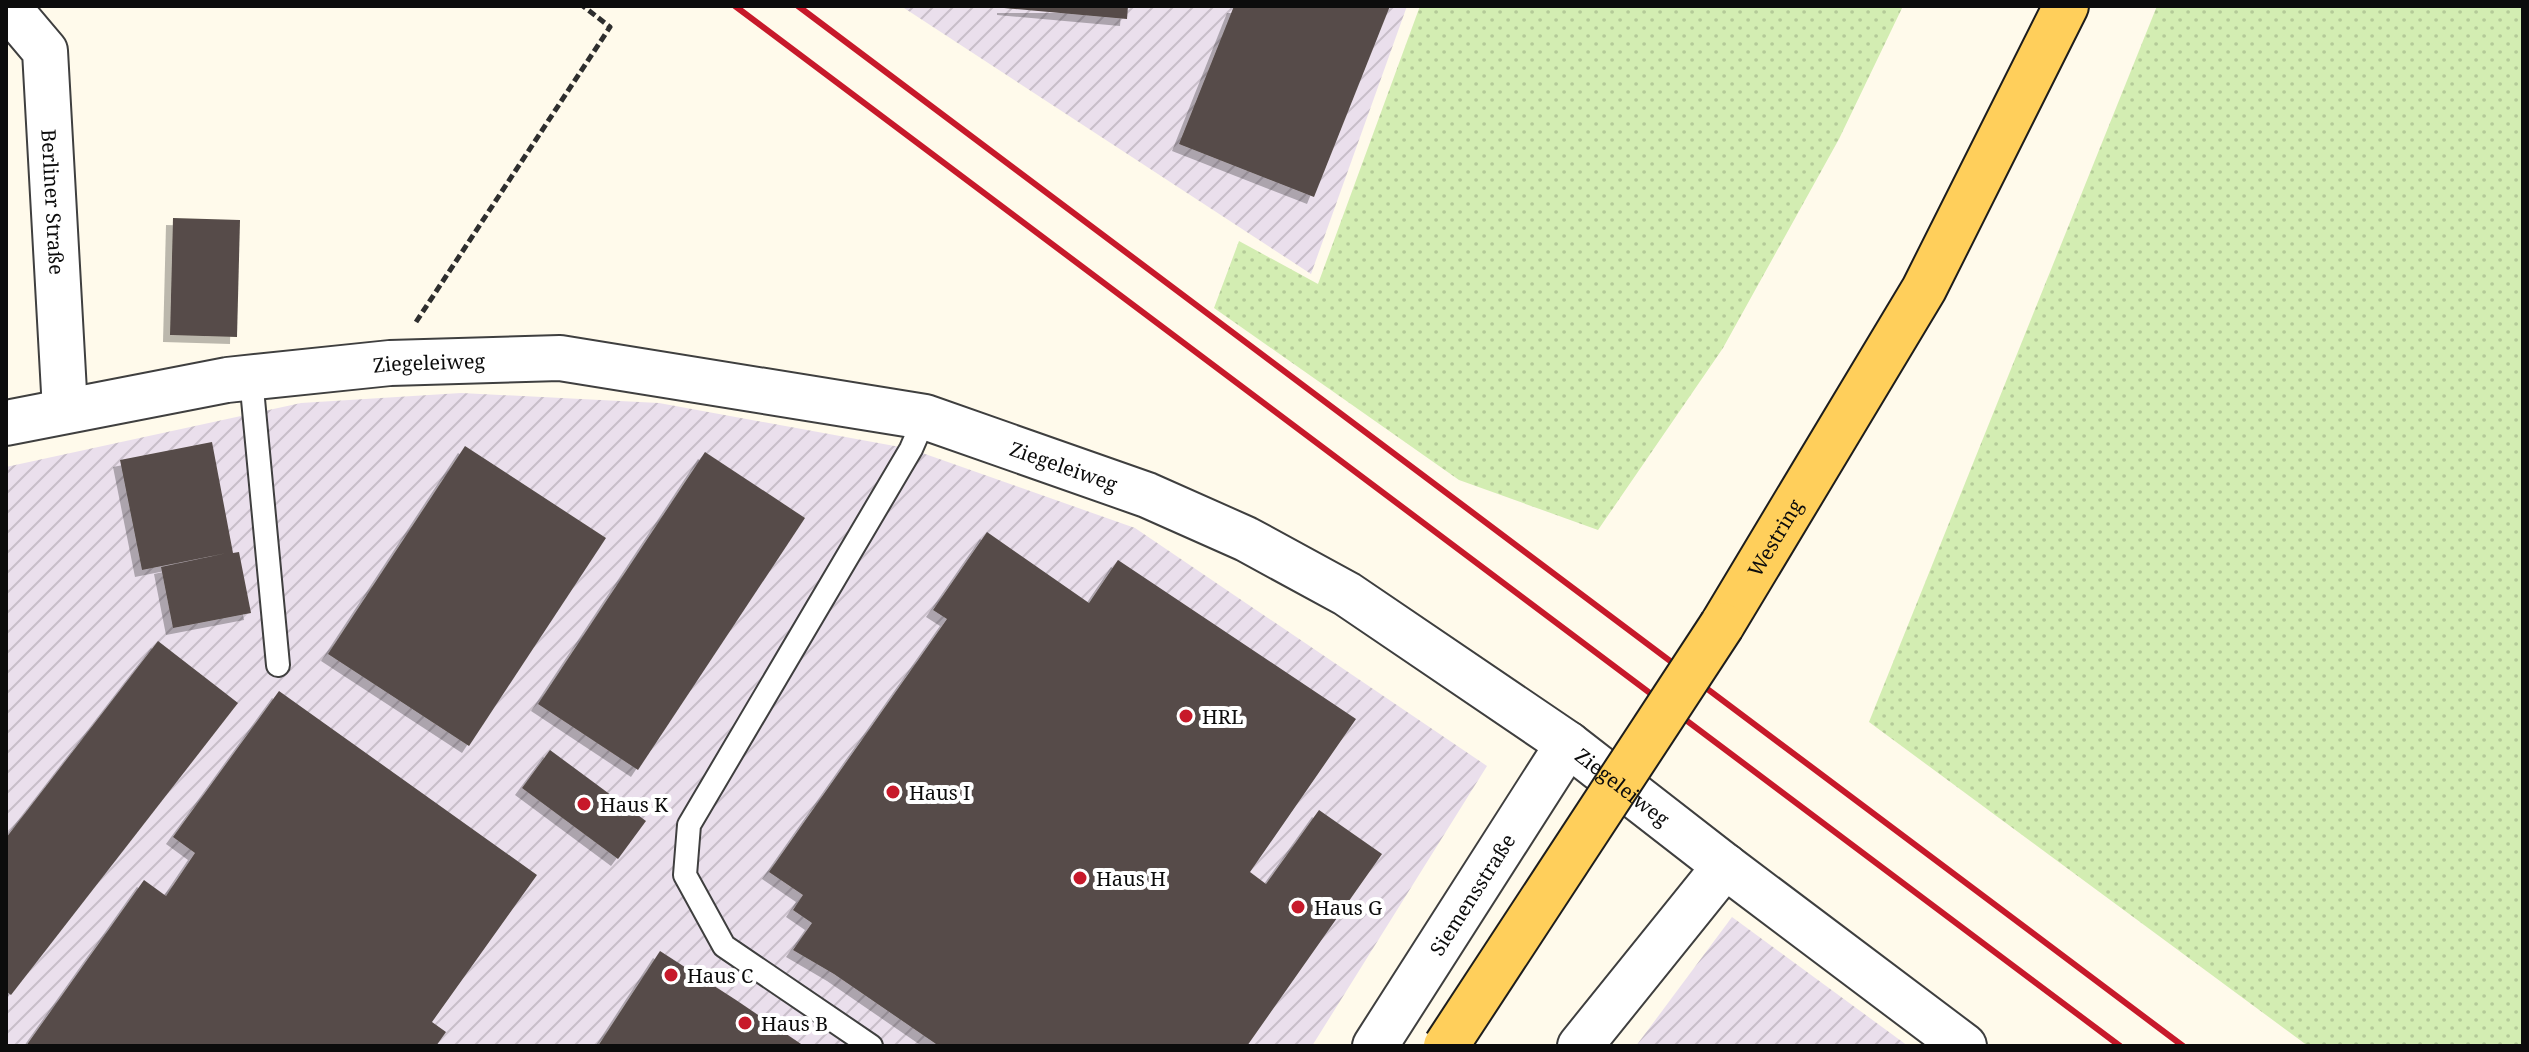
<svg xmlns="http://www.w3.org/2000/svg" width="2529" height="1052" font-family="'Noto Serif',serif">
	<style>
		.industrial { fill: url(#industrial-furrows) }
		.grass { fill: url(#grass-dots) }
		.building { fill: #564c48; filter: url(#shadow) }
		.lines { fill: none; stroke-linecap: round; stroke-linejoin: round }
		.service-casing { stroke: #3f3f3f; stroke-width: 26 }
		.minor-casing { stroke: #3f3f3f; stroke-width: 48 }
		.primary-casing { stroke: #1d1d1d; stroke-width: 48 }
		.path { stroke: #2e2e2e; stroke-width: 5; stroke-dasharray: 8 4; stroke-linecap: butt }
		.service { stroke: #fff; stroke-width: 22 }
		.minor { stroke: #fff; stroke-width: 44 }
		.primary { stroke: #ffcf5b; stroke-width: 44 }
		.rail { stroke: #c7192a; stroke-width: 6 }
		.primary-bridge-casing { stroke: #1d1d1d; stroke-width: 48; stroke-linecap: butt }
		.primary-bridge { stroke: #ffcf5b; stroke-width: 44 }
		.poi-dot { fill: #c7192a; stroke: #fff; stroke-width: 3 }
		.labels { text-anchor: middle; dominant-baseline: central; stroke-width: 8; stroke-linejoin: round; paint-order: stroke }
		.street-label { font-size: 20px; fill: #0c0c0c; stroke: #fff }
		.poi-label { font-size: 20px; fill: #0c0c0c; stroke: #fff; text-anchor: start }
	</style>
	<defs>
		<pattern id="industrial-furrows" width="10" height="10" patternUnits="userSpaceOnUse" patternTransform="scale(2)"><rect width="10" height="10" fill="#eadfec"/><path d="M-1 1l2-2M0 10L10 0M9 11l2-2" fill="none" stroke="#c8bec9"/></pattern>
		<pattern id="grass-dots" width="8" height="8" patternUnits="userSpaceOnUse" patternTransform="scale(2)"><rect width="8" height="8" fill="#d3edb2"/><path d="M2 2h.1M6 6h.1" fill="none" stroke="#b4ca98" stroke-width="1.8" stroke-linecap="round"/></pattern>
		<filter id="shadow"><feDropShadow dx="-7" dy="7" stdDeviation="0" flood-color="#0004"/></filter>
	</defs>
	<rect width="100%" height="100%" fill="#fffaeb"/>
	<g class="industrial">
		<polygon points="901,6 1407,6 1311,274"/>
		<polygon points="461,393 659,403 911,449 1135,528 1487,766 1312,1046 6,1046 6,467 301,403"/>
		<polygon points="1732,917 1908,1046 1636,1046"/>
	</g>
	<g class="grass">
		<polygon points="1420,6 1903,6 1839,139 1723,348 1598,530 1459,480 1214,308 1239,241 1318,284"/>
		<polygon points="2157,6 2523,6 2523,1046 2308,1046 1869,722"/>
	</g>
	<g class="building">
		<polygon points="1004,6 1128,6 1127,19 1004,8"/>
		<polygon points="1234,6 1390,6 1314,197 1179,144"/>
		<polygon points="173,218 240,220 237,337 170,335"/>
		<polygon points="212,442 233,553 239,552 251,613 173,628 161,567 227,553 142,570 120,460"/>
		<polygon points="465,446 606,538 469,746 328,654"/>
		<polygon points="705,452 805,518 638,770 538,704"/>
		<polygon points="987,532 1089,603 1118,560 1356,719 1250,872 1266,884 1319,810 1382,854 1247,1046 939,1046 834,974 793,950 812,923 793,910 803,895 769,872 947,619 933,610"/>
		<polygon points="158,641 238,703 11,995 6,991 6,838"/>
		<polygon points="279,691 537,875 432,1022 446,1032 436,1046 26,1046 144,880 166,896 195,853 173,837"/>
		<polygon points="550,750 646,821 618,859 522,788"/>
		<polygon points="660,951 736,1000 804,1046 598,1046"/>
	</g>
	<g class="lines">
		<defs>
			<g id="service">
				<polyline points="251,378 278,665"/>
				<polyline points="871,1046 724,946 685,875 689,825 911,449 925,417"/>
			</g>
			<g id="minor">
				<path id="s1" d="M7,6L45,51L65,410"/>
				<path id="s2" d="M6,423L227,380L390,363L560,358L925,417L1147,495L1246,539L1347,594L1568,744L1725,866L1964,1046"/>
				<path id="s3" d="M1375,1046L1568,744"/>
				<polyline points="1580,1046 1725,866"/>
			</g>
			<g id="primary">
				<path id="s4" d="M1722,625L1924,289L2066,6"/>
			</g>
		</defs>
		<use href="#service" class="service-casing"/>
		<use href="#minor" class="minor-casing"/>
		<use href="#primary" class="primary-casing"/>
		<polyline class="path" points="416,322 610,27 583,6"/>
		<use href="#service" class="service"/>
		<use href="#minor" class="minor"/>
		<use href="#primary" class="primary"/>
		<g class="rail">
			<polyline points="735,6 2120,1046"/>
			<polyline points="798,6 2183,1046"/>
		</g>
		<defs>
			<polyline id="primary-bridge" points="1446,1046 1722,625"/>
		</defs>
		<use href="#primary-bridge" class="primary-bridge-casing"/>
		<use href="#primary-bridge" class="primary-bridge"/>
	</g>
	<g class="poi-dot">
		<circle cx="1186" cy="716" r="8"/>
		<circle cx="893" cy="792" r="8"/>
		<circle cx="584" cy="804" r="8"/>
		<circle cx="1080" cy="878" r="8"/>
		<circle cx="1298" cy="907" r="8"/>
		<circle cx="671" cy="975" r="8"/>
		<circle cx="745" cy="1023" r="8"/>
	</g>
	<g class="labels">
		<g class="street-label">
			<text stroke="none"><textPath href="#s1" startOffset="210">Berliner Straße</textPath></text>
			<text stroke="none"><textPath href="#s2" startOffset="428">Ziegeleiweg</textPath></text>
			<text stroke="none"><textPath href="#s2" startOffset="1076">Ziegeleiweg</textPath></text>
			<text stroke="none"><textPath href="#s4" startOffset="102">Westring</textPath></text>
			<text stroke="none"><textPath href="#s2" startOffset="1724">Ziegeleiweg</textPath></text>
			<text stroke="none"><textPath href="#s3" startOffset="180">Siemensstraße</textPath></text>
		</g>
		<g class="poi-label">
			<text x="1202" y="716">HRL</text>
			<text x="909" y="792">Haus I</text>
			<text x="600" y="804">Haus K</text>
			<text x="1096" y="878">Haus H</text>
			<text x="1314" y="907">Haus G</text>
			<text x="687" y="975">Haus C</text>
			<text x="761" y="1023">Haus B</text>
		</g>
	</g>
	<rect width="2529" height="1052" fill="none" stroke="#0c0c0c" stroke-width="16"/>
</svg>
